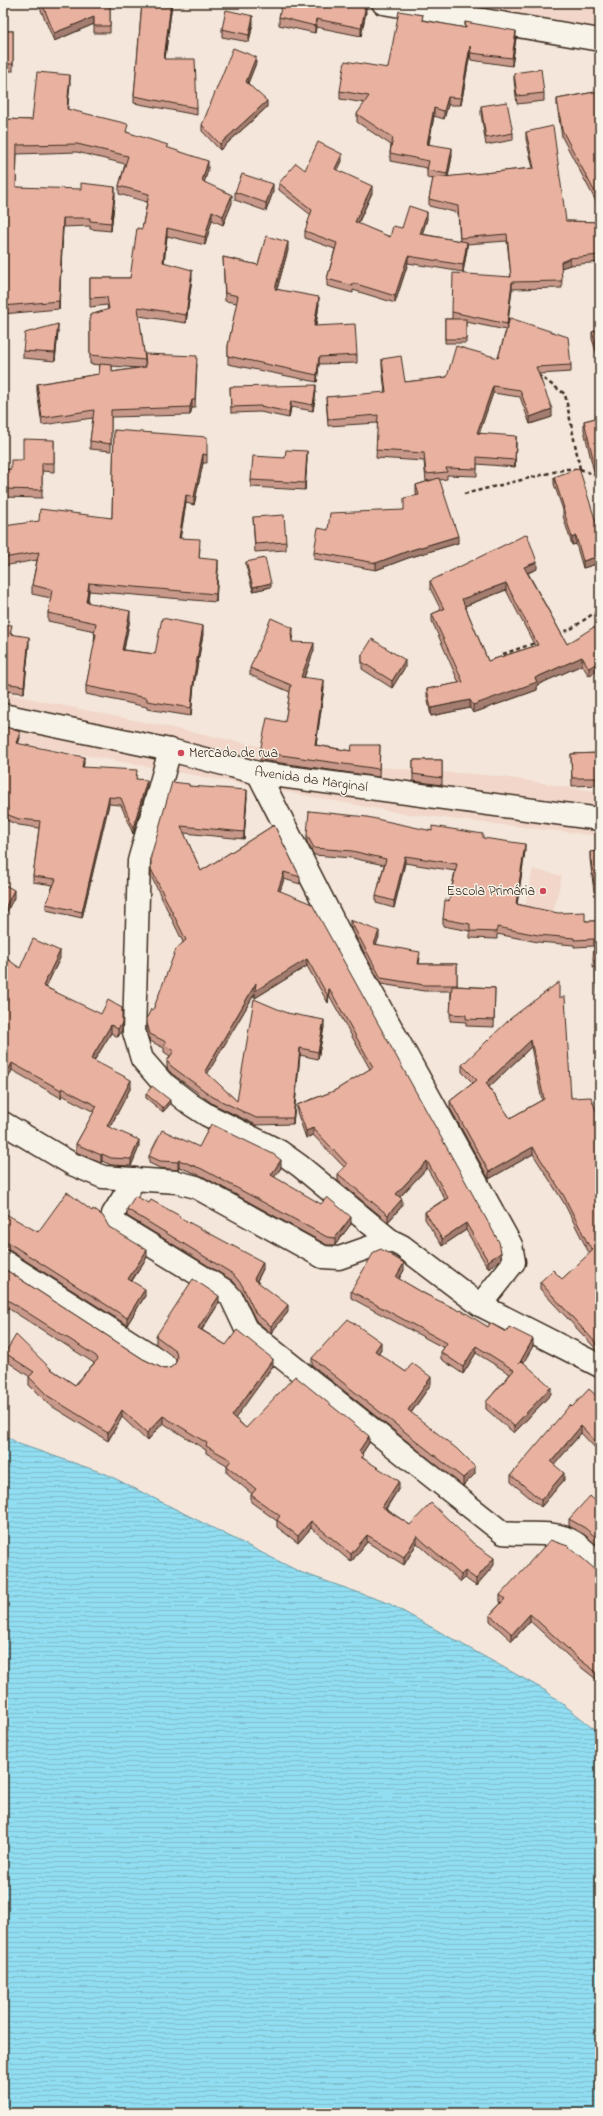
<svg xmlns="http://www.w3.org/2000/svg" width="603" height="2116" font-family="'Indie Flower',sans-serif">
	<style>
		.built { fill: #f1d6c9 }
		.water { fill: url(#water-rules); stroke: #6f959d }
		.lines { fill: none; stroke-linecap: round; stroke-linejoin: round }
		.street-casing { stroke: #3b2a1e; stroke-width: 25 }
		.secondary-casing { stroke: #3b2a1e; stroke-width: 25 }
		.path { stroke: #3b2a1e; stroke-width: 2.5; stroke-dasharray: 4 3; stroke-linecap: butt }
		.street { stroke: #f7f3e8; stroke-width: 22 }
		.secondary { stroke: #f7f3e8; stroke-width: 22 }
		.wall { fill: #c8998a; stroke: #3b2a1e; fill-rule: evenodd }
		.shaded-wall { fill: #a37d70; stroke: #3b2a1e }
		.building { fill: #e9b2a0; stroke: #3b2a1e; fill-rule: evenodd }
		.poi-dot { fill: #d1495b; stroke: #f7f3e8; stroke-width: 1.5 }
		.labels { text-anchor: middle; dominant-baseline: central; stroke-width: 3; stroke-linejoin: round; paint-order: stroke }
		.poi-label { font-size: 14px; fill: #3b2a1e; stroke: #f7f3e8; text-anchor: start }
		.street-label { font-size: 14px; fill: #3b2a1e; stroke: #f7f3e8 }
	</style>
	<defs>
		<pattern id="water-rules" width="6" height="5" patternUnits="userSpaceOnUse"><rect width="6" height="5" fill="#91ddf1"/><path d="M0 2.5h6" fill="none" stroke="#7ebece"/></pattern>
	</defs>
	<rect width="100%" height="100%" fill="#f4e6da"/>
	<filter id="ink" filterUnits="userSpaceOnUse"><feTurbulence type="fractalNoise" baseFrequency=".025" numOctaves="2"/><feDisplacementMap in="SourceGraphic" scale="8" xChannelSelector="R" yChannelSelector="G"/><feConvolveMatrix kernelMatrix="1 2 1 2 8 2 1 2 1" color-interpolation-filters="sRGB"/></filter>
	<g filter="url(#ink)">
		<g class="built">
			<polygon points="456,3 600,3 600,27 552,21"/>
			<polygon points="3,693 351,765 497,776 600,792 600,836 400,813 3,740"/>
			<polygon points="533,869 562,876 553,913 525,906"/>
		</g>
		<polygon class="water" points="3,1434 19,1444 106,1474 300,1572 388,1603 546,1691 600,1733 600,2113 3,2113"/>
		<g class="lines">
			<defs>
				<g id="street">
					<polyline points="383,3 600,40"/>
					<polyline points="170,750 139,861 134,1032 142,1059 162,1082 190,1104 207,1115 279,1151 300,1166 390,1240"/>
					<polyline points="258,773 345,944 511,1245 514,1262 480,1305 600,1366"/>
					<polyline points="3,1123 72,1164 103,1177 177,1182 196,1187 323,1257 339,1258 390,1240 402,1246 480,1305"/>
					<path d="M135,1179L113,1214L116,1224L224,1290L231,1297L246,1329L503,1533C525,1536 554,1529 574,1542C583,1548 592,1557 600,1565"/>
					<polyline points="3,1261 165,1364"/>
				</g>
				<polyline id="secondary" points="3,715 170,750 258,773 600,819"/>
			</defs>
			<use href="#street" class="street-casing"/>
			<use href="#secondary" class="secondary-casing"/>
			<g class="path">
				<polyline points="538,375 565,394 580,469"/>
				<polyline points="464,494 566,469 580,469 600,477"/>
				<polyline points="558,634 571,629 600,609"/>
				<polyline points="503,654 535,643"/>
			</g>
			<use href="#street" class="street"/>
			<use href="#secondary" class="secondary"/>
		</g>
		<g class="wall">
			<polygon points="38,3 110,3 110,33 94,33 94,24 54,41"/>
			<polygon points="142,3 172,3 165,59 197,108 197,115 134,103 134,96"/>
			<polygon points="593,3 600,3 600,9"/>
			<polygon points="366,12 361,36 316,27 315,33 279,25 279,17"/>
			<polygon points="423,20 465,28 465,22 516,38 512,66 471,60 470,53 461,105 448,105 444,119 434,116 429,144 452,156 448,177 533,168 526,139 526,132 566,221 600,222 600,262 570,265 561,268 562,288 512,289 507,328 571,365 571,372 539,374 552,417 530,424 520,397 493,393 479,433 516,443 515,467 477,464 477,476 447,475 447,479 439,480 458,543 408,558 376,570 314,559 314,552 328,530 404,510 417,496 416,492 416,485 432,480 426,481 424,461 376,458 378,423 328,426 326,397 385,393 382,366 382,359 405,382 447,377 498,358 506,330 466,322 466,343 445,343 445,319 452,319 452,312 511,276 507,241 467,244 467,249 463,272 408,263 395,303 353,290 353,293 327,286 327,279 335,249 305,238 305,231 311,215 279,190 279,183 305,170 342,161 338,170 372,193 358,224 390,237 402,228 427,219 422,234 460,241 458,213 429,206 429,199 433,179 427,178 427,168 390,161 390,153 391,145 357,122 357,114 365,103 340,99 340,91 388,68"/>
			<polygon points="253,23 249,42 222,37 222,29"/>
			<rect x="3" y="31" width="10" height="40"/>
			<polygon points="256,63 248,83 267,107 220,150 202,131 202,125"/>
			<polygon points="514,73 544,93 544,101 517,104 514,80"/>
			<path d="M70,83L67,109L168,148L208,170L204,182L232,203L223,225L212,220L205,245L167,236L164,263L192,278L186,323L139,316L145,360V367L197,364L195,408H192L190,415L111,417V451L90,449V441L93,418L42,425L37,391V384L99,374L100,365L90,364V315L108,310L107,305L90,307V278H130L142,229L147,202L119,194V186L125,164L77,152L17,154L16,187L115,195L111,231L90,229V226L63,227L59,309L3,314V119L32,120ZM112,366L139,368L112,372Z"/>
			<polygon points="600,91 600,209 562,137 557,105 557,99"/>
			<polygon points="481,106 513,133 513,140 486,145 481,114"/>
			<polygon points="235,192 273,192 266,211 235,200"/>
			<polygon points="288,250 277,289 319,304 316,326 357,355 357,363 319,364 317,382 228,364 228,346 237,303 225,301 223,257 258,265"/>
			<polygon points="600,329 600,363 592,339 592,332"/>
			<polygon points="58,332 55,361 23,358 23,351"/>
			<polygon points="230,387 316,391 313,411 291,407 289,418 260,412 231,413"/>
			<polygon points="600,417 594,472 584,430 584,421"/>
			<polygon points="114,430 207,455 207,463 203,463 194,505 186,503 180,538 200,548 199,558 218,568 216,602 89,591 88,603 130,619 124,650 155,654 203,634 194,684 191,716 147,709 147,707 86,694 86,686 95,642 94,642 95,631 48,621 48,613 51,598 32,594 32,585 37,560 3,566 3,518 4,526 112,518"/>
			<polygon points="54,440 54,472 42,471 42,498 3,497 3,470 11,469 23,460"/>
			<polygon points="285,458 307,459 305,490 251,487 251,480"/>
			<polygon points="554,477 600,535 600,563 583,568 576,544 572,545 563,516 563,510 554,484"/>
			<polygon points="253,517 286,542 286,550 255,552"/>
			<polygon points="246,562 271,587 253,591 246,566"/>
			<path d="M537,569L528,573L567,644L598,632L600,631V669L589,676L582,665L537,685V690L473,713L470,708L431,716L427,696V689L459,683L432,621V614L441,610L430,588V581ZM506,590L535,646L488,661L465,606Z"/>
			<polygon points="3,624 12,633 12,634 29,644 24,693 3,691"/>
			<polygon points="293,636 292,639 292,642 314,650 304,678 324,688 316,745 351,751 380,745 379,777 260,760 260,752 285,722 290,692 250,675 250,668"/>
			<polygon points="362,655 405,667 392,688 362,669"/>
			<polygon points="3,726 20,738 18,744 84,763 83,767 137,779 147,786 133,834 121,805 109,804 82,918 46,910 46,904 53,885 33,882 33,876 39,828 19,825 3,819"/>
			<polygon points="600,753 600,785 572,786 571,754"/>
			<polygon points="413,760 442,760 442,785 413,781"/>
			<polygon points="189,786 247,797 244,839 184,833 201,871 274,825 300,877 300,884 284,879 280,891 501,1259 499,1261 488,1268 466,1230 442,1246 425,1219 425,1212 445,1199 427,1168 400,1197 402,1206 388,1222 338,1181 338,1174 344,1167 313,1135 306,1138 297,1112 297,1105 334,1091 370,1069 329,995 328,1003 307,966 255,998 255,993 207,1074 237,1101 287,1013 324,1027 318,1059 300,1055 293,1124 256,1125 213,1104 171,1073 167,1068 167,1061 170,1056 164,1052 164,1048 150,1041 147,1030 147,1018 153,1010 183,942 151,876 151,856"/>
			<polygon points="432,831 483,838 525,851 517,904 585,921 600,921 596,968 593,968 594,946 574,947 574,945 538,942 497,934 497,939 470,938 470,931 443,926 443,919 449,901 455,871 405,863 394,908 376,903 376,896 384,865 352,858 314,855 307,842 307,835"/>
			<polygon points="600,851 600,891 594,892 590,859 590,852"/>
			<polygon points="350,920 379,937 376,944 420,958 419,964 457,964 457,986 495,988 494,1027 466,1026 466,1022 450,1021 451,991 424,991 381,984 350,926"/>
			<polygon points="60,958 46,987 122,1030 118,1037 111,1033 94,1061 131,1087 110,1127 139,1147 131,1166 111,1165 102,1161 101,1163 76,1152 76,1144 94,1112 62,1095 61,1098 12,1070 3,1090 20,968"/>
			<path d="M559,997L571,1098L600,1121V1346L596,1349L540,1289V1282L562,1279L590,1254L588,1251L564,1203L533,1154L489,1179L450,1108V1101L473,1083L462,1072V1065ZM531,1047L542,1100L510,1118L489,1087Z"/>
			<polygon points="146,1094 170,1104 163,1112 146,1098"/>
			<polygon points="199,1147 281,1168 274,1177 351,1224 335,1245 327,1245 202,1176 179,1167 178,1170 160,1168 149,1163 149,1156"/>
			<polygon points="127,1209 180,1218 263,1269 257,1281 288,1312 271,1333 256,1321 242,1292 233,1281 127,1216"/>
			<polygon points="3,1216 38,1232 109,1227 147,1257 132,1281 145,1296 127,1325 9,1250 3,1250"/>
			<polygon points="3,1268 143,1359 164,1369 170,1368 175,1364 177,1360 176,1359 156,1344 156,1336 219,1303 202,1330 226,1345 273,1366 235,1418 246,1428 369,1443 362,1454 363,1458 399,1488 386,1509 410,1525 494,1565 476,1586 465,1578 461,1582 417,1543 404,1565 367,1542 351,1562 311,1528 298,1543 277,1527 277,1521 251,1502 251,1495 252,1494 227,1473 227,1465 206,1453 206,1450 163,1423 147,1441 122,1417 108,1441 48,1404 29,1385 29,1377 30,1377 5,1360 5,1353 51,1369 75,1385 94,1363 3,1305"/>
			<polygon points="404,1270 399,1279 425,1294 488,1327 506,1332 533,1346 523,1362 551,1394 514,1433 486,1409 486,1402 510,1374 476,1353 463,1374 441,1359 441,1352 444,1348 351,1298 351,1291"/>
			<polygon points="381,1349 378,1354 406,1372 431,1384 411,1413 475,1474 463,1486 312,1365 312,1358"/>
			<polygon points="600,1399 600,1453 581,1433 554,1465 564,1480 541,1507 511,1482 511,1475 572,1407"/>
			<polygon points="600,1505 600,1548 585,1535 569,1526 569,1519"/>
			<polygon points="596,1570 600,1570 600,1682 578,1665 530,1621 512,1641 490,1621 490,1615 501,1603 500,1602 500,1595"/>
		</g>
		<g class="shaded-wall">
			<polygon points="171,3 172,3 164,66 164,59"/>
			<polygon points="366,5 366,12 361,36 361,28"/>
			<polygon points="253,16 253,23 249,42 249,35"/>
			<polygon points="94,17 94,24 54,41 54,33"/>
			<polygon points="316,19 316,27 315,33 315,26"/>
			<polygon points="516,31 516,38 512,66 512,58"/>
			<polygon points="470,46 470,53 461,105 461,98"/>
			<polygon points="256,57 256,63 246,88 246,82"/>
			<polygon points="70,75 70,83 67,118 67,109"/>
			<polygon points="448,97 448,105 444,119 444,111"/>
			<polygon points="267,101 267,107 220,150 220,144"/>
			<polygon points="434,108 434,116 427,151 427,144"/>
			<polygon points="452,148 452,156 447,182 447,174"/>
			<polygon points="342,154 342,161 335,176 335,169"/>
			<polygon points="208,161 208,170 202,190 202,181"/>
			<polygon points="273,184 273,192 266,211 266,203"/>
			<polygon points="372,186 372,193 355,229 355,222"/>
			<polygon points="115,187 115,195 111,231 111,223"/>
			<polygon points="232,195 232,203 223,225 223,216"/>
			<polygon points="212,211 212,220 205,245 205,237"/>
			<polygon points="427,212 427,219 420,241 420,234"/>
			<polygon points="63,218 63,227 59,309 59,301"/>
			<polygon points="167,228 167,236 163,271 163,262"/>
			<polygon points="288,242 288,250 275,296 275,289"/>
			<polygon points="467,242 467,249 463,272 463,265"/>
			<polygon points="408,256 408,263 395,303 395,296"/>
			<polygon points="570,258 570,265 561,268 561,262"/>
			<polygon points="192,270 192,278 186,323 186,315"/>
			<polygon points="512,282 512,289 507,330 507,324"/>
			<polygon points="319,297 319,304 314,334 314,326"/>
			<polygon points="58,324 58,332 55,361 55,353"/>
			<polygon points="319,357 319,364 317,382 317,375"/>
			<polygon points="316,385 316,391 313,411 313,405"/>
			<polygon points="493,386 493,393 477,440 477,433"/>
			<polygon points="192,400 192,408 190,415 190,407"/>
			<polygon points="291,401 291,407 289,418 289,412"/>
			<polygon points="552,409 552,417 530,424 530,417"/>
			<polygon points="516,436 516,443 515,467 515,460"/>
			<polygon points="307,451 307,459 305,490 305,483"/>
			<polygon points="203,454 203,463 194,505 194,497"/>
			<polygon points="600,461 600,470 594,472 594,462"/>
			<polygon points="186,495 186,503 179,546 179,538"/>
			<polygon points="458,536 458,543 408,558 376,570 376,563 408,551"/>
			<polygon points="576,536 576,544 572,545 572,538"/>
			<polygon points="600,556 600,563 583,568 583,561"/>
			<polygon points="218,560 218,568 216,602 216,594"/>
			<polygon points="537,562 537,569 524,574 524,567"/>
			<polygon points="89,583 89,591 86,611 86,602"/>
			<polygon points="271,583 271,587 253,591 253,587"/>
			<polygon points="506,583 506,590 462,607 462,599"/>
			<polygon points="130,611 130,619 122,658 122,650"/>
			<polygon points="203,626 203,634 194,684 191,716 191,708 194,676"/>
			<polygon points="293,628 293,636 291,640 291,633"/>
			<polygon points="29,637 29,644 24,693 24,686"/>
			<polygon points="314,643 314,650 301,685 301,677"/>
			<polygon points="582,657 582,665 537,685 537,690 473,713 473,705 535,678"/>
			<polygon points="405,660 405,667 392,688 392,681"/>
			<polygon points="600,661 600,669 589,676 589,668"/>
			<polygon points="324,680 324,688 315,753 315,745"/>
			<polygon points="470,700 470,708 431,716 431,708"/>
			<polygon points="20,732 20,738 16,750 16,743"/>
			<polygon points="84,757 84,763 82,773 82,767"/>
			<polygon points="147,780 147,786 133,834 133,828"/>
			<polygon points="247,790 247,797 244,839 244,832"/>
			<polygon points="109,797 109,804 82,918 82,912"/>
			<polygon points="525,844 525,851 516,911 516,904"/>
			<polygon points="405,856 405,863 394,908 394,901"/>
			<polygon points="284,872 284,879 278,897 278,890"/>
			<polygon points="14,890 14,898 3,919 3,912"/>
			<polygon points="379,931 379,937 374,950 374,944"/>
			<polygon points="60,951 60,958 43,993 43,986"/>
			<polygon points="307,959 307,966 255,998 255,993 205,1078 205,1071 256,983"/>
			<polygon points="329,988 329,995 328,1003 328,996"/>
			<polygon points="122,1008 122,1030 118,1037 118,1029"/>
			<polygon points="324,1020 324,1027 318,1059 318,1052"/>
			<polygon points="111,1025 111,1033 91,1066 91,1059"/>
			<polygon points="531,1040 531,1047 486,1090 486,1083"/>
			<polygon points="300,1048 300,1055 293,1124 293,1118"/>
			<polygon points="12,1063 12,1070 3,1090 3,1082"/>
			<polygon points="131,1080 131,1087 107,1133 107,1126"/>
			<polygon points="62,1088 62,1095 61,1098 61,1090"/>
			<polygon points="170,1100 170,1104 163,1112 163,1108"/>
			<polygon points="313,1128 313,1135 306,1138 306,1131"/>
			<polygon points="139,1140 139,1147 131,1166 131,1159"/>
			<polygon points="533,1147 533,1154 489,1179 489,1172"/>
			<polygon points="102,1154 102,1161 101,1163 101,1155"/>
			<polygon points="179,1160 179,1167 178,1170 178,1162"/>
			<polygon points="281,1160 281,1168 271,1182 271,1175"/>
			<polygon points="427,1161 427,1168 396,1201 396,1194"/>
			<polygon points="402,1199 402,1206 388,1222 388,1215"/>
			<polygon points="351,1217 351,1224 335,1245 335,1238"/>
			<polygon points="466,1223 466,1230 442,1246 442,1239"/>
			<polygon points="147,1250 147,1257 128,1286 128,1279"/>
			<polygon points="501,1252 501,1259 499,1261 488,1268 488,1261"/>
			<polygon points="263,1262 263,1269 254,1286 254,1279"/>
			<polygon points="404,1263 404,1270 396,1284 396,1277"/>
			<polygon points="145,1289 145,1296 127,1325 127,1318"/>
			<polygon points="219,1296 219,1303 198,1335 198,1328"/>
			<polygon points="288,1305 288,1312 271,1333 271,1326"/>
			<polygon points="533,1339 533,1346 519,1371 519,1364"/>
			<polygon points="600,1339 600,1346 596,1349 596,1343"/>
			<polygon points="381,1342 381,1349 375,1359 375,1351"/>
			<polygon points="476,1346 476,1353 463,1374 463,1367"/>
			<polygon points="273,1359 273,1366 232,1423 232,1416"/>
			<polygon points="431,1377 431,1384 408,1417 408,1410"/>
			<polygon points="551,1387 551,1394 514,1433 514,1426"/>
			<polygon points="600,1404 600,1411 597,1407"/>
			<polygon points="122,1410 122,1417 108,1441 108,1433"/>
			<polygon points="163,1416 163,1423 147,1441 147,1433"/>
			<polygon points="581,1426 581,1433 551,1469 551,1462"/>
			<polygon points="369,1436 369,1443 359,1458 359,1451"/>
			<polygon points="475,1467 475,1474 463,1486 463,1478"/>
			<polygon points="564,1473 564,1480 541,1507 541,1500"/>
			<polygon points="399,1481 399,1488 382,1514 382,1507"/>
			<polygon points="311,1521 311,1528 298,1543 298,1536"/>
			<polygon points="367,1535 367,1542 351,1562 351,1554"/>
			<polygon points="417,1536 417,1543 404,1565 404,1557"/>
			<polygon points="494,1558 494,1565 476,1586 476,1579"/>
			<polygon points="465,1571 465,1578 461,1582 461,1575"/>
			<polygon points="530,1614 530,1621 512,1641 512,1634"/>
		</g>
		<g class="building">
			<polygon points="42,3 110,3 110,26 94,26 94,17 54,33"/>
			<polygon points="142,3 171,3 164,59 195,59 197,108 134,96"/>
			<polygon points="282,3 357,3 366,5 361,28 316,19 315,26 279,17"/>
			<polygon points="226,10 253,16 249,35 222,29"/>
			<polygon points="399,11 423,15 422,20 466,28 465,22 516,31 512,58 471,53 470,46 461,98 448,97 444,111 434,108 427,144 452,148 447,174 427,170 429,161 390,153 393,138 357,114 369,96 340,91 345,61 388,68"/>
			<rect x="3" y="31" width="10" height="33"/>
			<polygon points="233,48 256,57 246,82 267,101 220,144 202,125"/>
			<polygon points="541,69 544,93 517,96 514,73"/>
			<polygon points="37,72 70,75 67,109 128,124 126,132 168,145 166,147 208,161 202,181 232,195 223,216 212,211 205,237 167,228 163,262 192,270 186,315 138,307 145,360 90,355 90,315 109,309 107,297 90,298 90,278 130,278 137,228 142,229 149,194 119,186 128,156 77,144 17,145 16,187 81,189 81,183 115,187 111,223 90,221 90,218 63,218 59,301 3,306 3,119 32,120"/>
			<polygon points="600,91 600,202 562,130 557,99"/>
			<polygon points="507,102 513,133 486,138 481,106"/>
			<polygon points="553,126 566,221 600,222 600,255 570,258 561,262 562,281 512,282 507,324 452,312 453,273 511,277 507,234 460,238 458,206 429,199 433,178 534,168 526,132"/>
			<polygon points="318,142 342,154 335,169 372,186 355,222 390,237 393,226 402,228 409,206 427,212 420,234 467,242 463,265 408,256 395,296 353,283 353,286 327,279 337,243 305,231 312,210 279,183 296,163 305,170"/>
			<polygon points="242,174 273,184 266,203 235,192"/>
			<polygon points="266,236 288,242 275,289 319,297 314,326 355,324 357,355 319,357 317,375 228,356 228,346 238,296 225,293 223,257 258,265"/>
			<polygon points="510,318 568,337 571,365 536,367 552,409 530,417 520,390 493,386 477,433 516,436 515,460 477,457 477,469 446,468 447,472 426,474 424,453 376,450 378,415 328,419 326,397 386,392 382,359 401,356 405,382 447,377 456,346 498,358"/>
			<rect x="445" y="319" width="21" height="20"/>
			<polygon points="58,324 55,353 23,351 25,333"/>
			<polygon points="600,329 600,356 592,332"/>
			<polygon points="145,354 197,356 195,400 192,400 190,407 111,410 111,444 90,441 94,410 42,418 37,384 99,374 100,364 112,365 112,372 146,367"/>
			<polygon points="316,385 313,405 291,401 289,412 260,406 231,407 230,387"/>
			<polygon points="600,417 600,461 594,462 584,421"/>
			<polygon points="114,430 207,437 207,455 203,454 194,497 186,495 179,538 200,539 199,558 218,560 216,594 89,583 86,602 130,611 122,650 155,654 162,618 203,626 194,676 191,708 147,701 147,698 86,686 96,634 94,634 96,623 48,613 52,590 32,585 39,552 3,558 3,518 4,526 39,521 40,509 112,518"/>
			<polygon points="23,439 54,440 54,463 42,463 42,490 3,489 3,470 11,469 11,460 23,460"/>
			<polygon points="286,450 307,451 305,483 251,480 253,456 285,458"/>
			<polygon points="579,468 600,535 600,556 583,561 576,536 572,538 563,508 564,508 554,477"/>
			<polygon points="439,478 458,536 408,551 376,563 314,552 318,528 328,530 330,513 404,510 404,498 419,495 416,485"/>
			<polygon points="284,515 286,542 255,544 253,517"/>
			<path d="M527,534L537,562L524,567L567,644L594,627L598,632L600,631V661L589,668L582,657L535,678L537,682L473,705L470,700L431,708L427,689L463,682L432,614L444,609L430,581ZM506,583L538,645L488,661L462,599Z"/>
			<polygon points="265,558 271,583 253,587 246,562"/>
			<polygon points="271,618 293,628 291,633 292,642 314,643 301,677 324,680 315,745 351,751 352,745 380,745 379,769 260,752 267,718 285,722 291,685 250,668"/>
			<polygon points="3,624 12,625 10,634 29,637 24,686 3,683"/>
			<polygon points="372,639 405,660 392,681 362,662 362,655"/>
			<polygon points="3,726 20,732 16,743 84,757 82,767 137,770 136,779 147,780 133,828 121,798 109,797 82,912 46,904 56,879 33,876 40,821 19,819 3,813"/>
			<polygon points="600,753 600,778 572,778 571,754"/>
			<polygon points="413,760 442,760 442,778 413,774"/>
			<polygon points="172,782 189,784 189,786 247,790 244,832 181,826 201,871 274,825 300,877 284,872 278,890 312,904 499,1242 501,1252 499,1254 488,1261 466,1223 442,1239 425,1212 448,1198 427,1161 396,1194 402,1199 388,1215 338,1174 347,1164 313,1128 306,1131 297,1105 334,1091 373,1067 329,988 328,996 307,959 255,991 256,983 205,1071 237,1101 254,999 287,1013 324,1020 318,1052 300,1048 293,1118 256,1118 213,1097 171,1066 167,1061 174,1051 164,1045 166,1042 150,1034 147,1023 147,1018 151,1009 153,1010 176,949 186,940 151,869 151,856"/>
			<polygon points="309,811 367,817 432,831 432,826 483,834 483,838 525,844 516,904 558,913 585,912 585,921 600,921 600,1059 596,961 593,961 594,939 574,940 574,938 538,935 497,927 497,932 470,931 470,924 443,919 445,900 449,901 457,864 405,856 394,901 376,896 386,859 352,851 314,848 307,835"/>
			<polygon points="600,851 600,884 594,884 590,852"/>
			<polygon points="3,884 14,890 3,912"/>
			<polygon points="350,920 379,931 374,944 420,952 418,964 457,964 457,985 424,985 381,978"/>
			<polygon points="33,939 60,951 43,986 101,1014 108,1000 122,1008 122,1023 118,1029 111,1025 91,1059 131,1080 107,1126 139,1140 131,1159 111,1158 102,1154 101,1155 76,1144 97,1106 62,1088 61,1090 12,1063 3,1082 3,956 20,968"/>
			<path d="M559,982V997H565L571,1098L591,1097L600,1121V1339L596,1343L540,1282L553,1270L562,1279L593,1250L588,1244L564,1196L533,1147L489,1172L450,1101L477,1080L462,1065L511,1018ZM531,1040L544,1099L510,1118L486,1083Z"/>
			<polygon points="452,986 495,988 494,1020 466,1019 466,1015 450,1014"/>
			<polygon points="152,1086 170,1100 163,1108 146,1094"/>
			<polygon points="211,1124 273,1154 281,1160 271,1175 321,1204 327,1197 351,1217 335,1238 327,1237 202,1169 179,1160 178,1162 160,1161 149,1156 162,1130 199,1147"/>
			<polygon points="67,1192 92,1211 93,1209 103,1216 109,1227 147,1250 128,1279 145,1289 127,1318 9,1243 3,1243 3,1216 4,1213 38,1232"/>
			<polygon points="135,1196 149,1203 151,1200 180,1216 179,1217 263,1262 254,1279 288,1305 271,1326 256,1314 242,1285 233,1274 127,1209"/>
			<polygon points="381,1249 404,1263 396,1277 425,1294 460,1311 461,1310 488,1327 490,1323 506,1332 509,1327 533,1339 519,1364 522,1361 551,1387 514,1426 486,1402 514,1370 476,1346 463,1367 441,1352 447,1343 351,1291 374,1252"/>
			<polygon points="3,1268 143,1359 164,1369 170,1368 175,1364 177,1358 176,1351 156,1336 193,1279 219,1296 198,1328 226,1345 237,1330 273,1359 232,1416 246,1428 295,1376 369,1436 359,1451 363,1455 361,1457 399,1481 382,1507 410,1525 431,1503 474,1544 494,1558 476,1579 465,1571 461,1575 417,1536 404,1557 367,1535 351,1554 311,1521 298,1536 277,1520 280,1516 251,1495 256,1489 227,1466 231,1460 206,1446 207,1443 163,1416 147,1433 122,1410 108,1433 48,1396 29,1377 34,1372 5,1353 16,1335 51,1369 75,1385 98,1359 96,1356 3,1297"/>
			<polygon points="348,1319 381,1342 375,1351 406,1372 412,1363 431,1377 408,1410 457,1449 475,1467 463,1478 312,1358"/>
			<polygon points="589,1389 600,1399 600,1404 597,1407 600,1410 600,1446 581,1426 551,1462 564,1473 541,1500 511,1475 570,1405 572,1407"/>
			<polygon points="590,1496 600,1505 600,1541 585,1528 569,1519"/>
			<polygon points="550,1540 568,1546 596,1570 600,1570 600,1675 578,1658 530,1614 512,1634 490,1615 505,1599 500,1595"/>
		</g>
	</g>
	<g class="poi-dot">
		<circle cx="181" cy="753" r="4"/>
		<circle cx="543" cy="891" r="4"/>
	</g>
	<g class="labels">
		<g class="poi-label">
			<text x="189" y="753">Mercado de rua</text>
			<text x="535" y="891" text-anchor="end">Escola Primária</text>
		</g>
		<g class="street-label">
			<text transform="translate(311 780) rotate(8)">Avenida da Marginal</text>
		</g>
	</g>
	<rect width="603" height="2116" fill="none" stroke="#f7f3e8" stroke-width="16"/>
	<rect x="8" y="8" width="587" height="2100" fill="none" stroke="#3b2a1e" stroke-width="1.5" filter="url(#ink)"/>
</svg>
